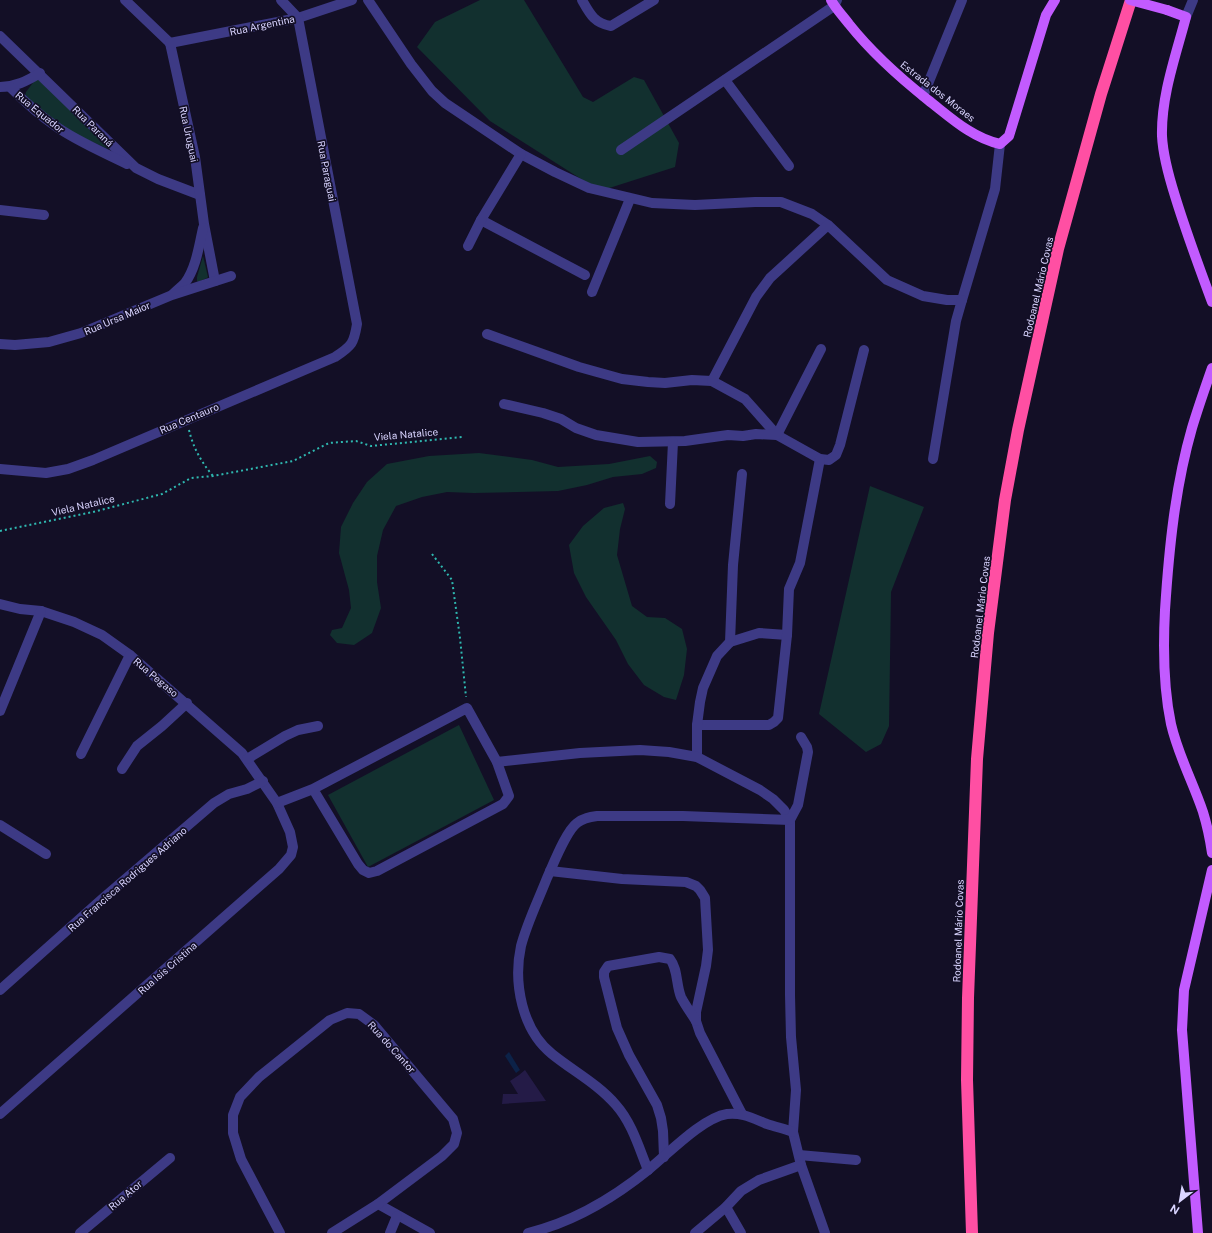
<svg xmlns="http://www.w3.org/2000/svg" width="1212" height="1233" font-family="'Public Sans',sans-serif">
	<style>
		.green { fill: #12302f }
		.water { fill: #0c2248 }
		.building { fill: #241b47 }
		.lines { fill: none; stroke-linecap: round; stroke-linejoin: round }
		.path { stroke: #2fb8b0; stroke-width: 2; stroke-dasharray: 2 3; stroke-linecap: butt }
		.minor { stroke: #3d3a85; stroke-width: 10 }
		.major { stroke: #c25bff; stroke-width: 10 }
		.highway { stroke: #ff4fa3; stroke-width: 12 }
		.major-bridge { stroke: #c25bff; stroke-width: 10 }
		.labels { text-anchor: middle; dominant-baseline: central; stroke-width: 3.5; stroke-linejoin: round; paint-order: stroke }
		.street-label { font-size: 10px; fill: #d9d4ff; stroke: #130f26 }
	</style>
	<rect width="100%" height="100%" fill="#130f26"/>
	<g class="green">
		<polygon points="480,0 524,0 583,97 593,102 634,77 644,80 679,143 675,167 600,191 490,121 417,47 435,22"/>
		<polygon points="35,80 39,80 111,147 108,149 64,129 25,96 26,92"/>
		<polygon points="203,256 208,277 207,278 198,282 197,281 197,277"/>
		<polygon points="479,453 532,460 558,467 609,464 650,456 657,462 656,468 642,474 613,477 587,485 558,491 474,493 447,492 422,497 396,506 383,530 377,556 377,582 381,608 372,633 354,645 337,643 330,635 332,630 342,628 351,608 349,590 339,553 341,527 353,503 367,482 387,464 429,456"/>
		<polygon points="870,486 924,507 891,592 889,726 881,744 866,752 819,714"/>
		<polygon points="623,503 625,509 620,529 617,555 632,606 647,617 665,618 682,629 687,649 684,675 676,700 664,697 644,685 628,664 616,640 586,597 574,573 569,545 583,526 604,508"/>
		<polygon points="459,725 494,800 368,867 328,795"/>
	</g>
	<polygon class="water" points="509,1052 520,1070 516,1073 505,1056"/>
	<polygon class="building" points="525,1070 546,1101 502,1104 503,1094 518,1094 510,1081 519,1075"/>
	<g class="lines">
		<g class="path">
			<path d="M189,430C193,447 201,462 213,476"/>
			<polyline points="0,531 93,512 162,494 191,478 213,476 293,461 329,443 356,441 371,446 462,437"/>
			<polyline points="432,554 452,580 460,638 466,697"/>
		</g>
		<g class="minor">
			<polyline points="125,0 170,43"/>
			<polyline points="368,0 411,64 432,91 445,103 521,154 555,172 589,188 652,203 695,205 755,202 781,202 812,214 828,225 887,280 923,296 947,300 962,300 995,189 1000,144"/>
			<path d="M582,0C590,14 594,23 611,26L654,0"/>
			<polyline points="1186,17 1193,0"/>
			<polyline points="0,36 136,168 158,179 200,195"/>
			<polyline points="170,43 195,157 204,224 215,281"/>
			<polyline points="170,43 298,18 352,0"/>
			<polyline points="725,80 789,166"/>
			<path d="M0,87C15,87 27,81 40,73"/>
			<path d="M10,87C24,101 38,114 54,125C76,141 103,152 127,164"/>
			<polyline points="923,96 962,0"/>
			<polyline points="621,150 834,6 837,0"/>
			<polyline points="0,210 44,215"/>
			<polyline points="481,220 585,275"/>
			<polyline points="468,246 481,220 521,154"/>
			<polyline points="592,292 630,199"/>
			<path d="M173,294C177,290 181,287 185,283C196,268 199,246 203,228"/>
			<polyline points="487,334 579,367 622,379 648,382 665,383 692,380 712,381 745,399 777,435 820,459 829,460 836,455 840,445 864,350"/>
			<polyline points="0,344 15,345 49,342 81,333 172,295 231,276"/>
			<polyline points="712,381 756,297 770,278 828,225"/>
			<polyline points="504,404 543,413 561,419 576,428 596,435 638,442 685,441 728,435 743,436 756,434 777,435 821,349"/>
			<polyline points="933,459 956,321 962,300"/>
			<path d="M0,469L46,473L68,469L93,460L335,357C352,346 354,343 357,324L298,18L281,0"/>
			<polyline points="670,504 673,442"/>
			<polyline points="0,604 20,609 41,611 74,622 102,635 130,655 242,753 277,803 290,832 293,847 291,855 279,869 0,1114"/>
			<polyline points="730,642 759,633 787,635"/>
			<polyline points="0,711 41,611"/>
			<polyline points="697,725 769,725 774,722 778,718 787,635 789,589 800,563 820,459"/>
			<polyline points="81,754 130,655"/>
			<polyline points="697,757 697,725 700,702 703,688 717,656 730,642 733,565 742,474"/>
			<polyline points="247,759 285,736 298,730 318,726"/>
			<polyline points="497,762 580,753 640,750 669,752 697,757 760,790 773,799 784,810 790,820 790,995 791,1037 796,1090 793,1132 801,1165 825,1233"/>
			<polyline points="122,769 137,746 162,726 187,703"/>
			<polyline points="277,803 313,789 467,708 497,762 509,796 503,804 377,871 369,873 363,870 358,864 313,789"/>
			<polyline points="0,825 46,854"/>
			<polyline points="550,871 622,879 686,882 696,886 700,890 705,898 708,950 706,966 696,1012 696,1021 700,1033 742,1114"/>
			<polyline points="0,990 101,900 214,803 229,794 247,789 263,781"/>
			<polyline points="799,1155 856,1160"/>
			<path d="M664,1157L663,1131L661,1118L657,1105L629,1055L617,1028L604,977V972L608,966L659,957L670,959C678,969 676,985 681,997C685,1005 691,1013 696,1021"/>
			<path d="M648,1170C639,1148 632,1123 616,1105C598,1084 573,1071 552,1054C522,1030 513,983 521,946C527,923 538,901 547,878C553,865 566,831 577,823C583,818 590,817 597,816H683L790,820L798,805L808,752L807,747L801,737"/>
			<polyline points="378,1204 430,1233"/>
			<polyline points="726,1207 741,1233"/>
			<polyline points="80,1233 170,1158"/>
			<polyline points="280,1233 241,1159 233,1133 233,1115 240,1097 259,1077 330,1020 347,1013 359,1014 374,1025 453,1119 457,1133 454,1144 442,1156 378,1204 332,1233"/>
			<polyline points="390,1233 397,1216"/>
			<path d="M528,1233C574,1222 612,1199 648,1170C668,1154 702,1118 727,1114C742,1112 754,1119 767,1124C776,1127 785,1129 793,1132"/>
			<polyline points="695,1233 726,1207 741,1191 759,1180 801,1165"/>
		</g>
		<g class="major">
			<path d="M831,0C836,9 843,16 849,24C872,53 899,77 928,100C950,117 972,138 1000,144L1009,136L1046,15L1055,0"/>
			<path d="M1167,10L1186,17C1176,55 1161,96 1162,136C1163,156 1169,177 1175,196C1186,232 1199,267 1212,302"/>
			<path d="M1212,368C1205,388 1198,408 1192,428C1175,487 1169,549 1165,610C1163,648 1163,686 1171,724C1178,755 1193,782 1203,812C1207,825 1210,839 1212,853"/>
			<polyline points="1198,1233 1182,1030 1184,990 1212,870"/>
		</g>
		<polyline class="highway" points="972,1233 967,1080 968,998 977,759 988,633 1005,500 1018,430 1058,249 1101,94 1131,0"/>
		<polyline class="major-bridge" points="1130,0 1167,10"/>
	</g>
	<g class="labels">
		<g class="street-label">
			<text transform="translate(262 25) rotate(-12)">Rua Argentina</text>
			<text transform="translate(938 91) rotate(38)">Estrada dos Moraes</text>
			<text transform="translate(40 112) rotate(39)">Rua Equador</text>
			<text transform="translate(93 126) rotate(45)">Rua Paraná</text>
			<text transform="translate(189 134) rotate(78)">Rua Uruguai</text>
			<text transform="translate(327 171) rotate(79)">Rua Paraguai</text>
			<text transform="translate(1038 287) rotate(-77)">Rodoanel Mário Covas</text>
			<text transform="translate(117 318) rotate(-23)">Rua Ursa Maior</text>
			<text transform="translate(189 418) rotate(-23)">Rua Centauro</text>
			<text transform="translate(406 434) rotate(-5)">Viela Natalice</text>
			<text transform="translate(83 505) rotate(-13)">Viela Natalice</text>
			<text transform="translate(980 607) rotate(-83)">Rodoanel Mário Covas</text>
			<text transform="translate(156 677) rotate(40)">Rua Pegaso</text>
			<text transform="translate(127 879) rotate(-41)">Rua Francisca Rodrigues Adriano</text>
			<text transform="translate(958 931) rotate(-88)">Rodoanel Mário Covas</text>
			<text transform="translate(167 968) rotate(-41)">Rua Isis Cristina</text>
			<text transform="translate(392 1047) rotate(48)">Rua do Cantor</text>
			<text transform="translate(125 1195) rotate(-40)">Rua Ator</text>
		</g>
	</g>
	<g transform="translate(1180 1201) rotate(211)" stroke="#130f26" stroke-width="3" paint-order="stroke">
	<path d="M0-3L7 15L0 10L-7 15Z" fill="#d9d4ff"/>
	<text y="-6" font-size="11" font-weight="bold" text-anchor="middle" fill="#d9d4ff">N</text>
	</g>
</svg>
